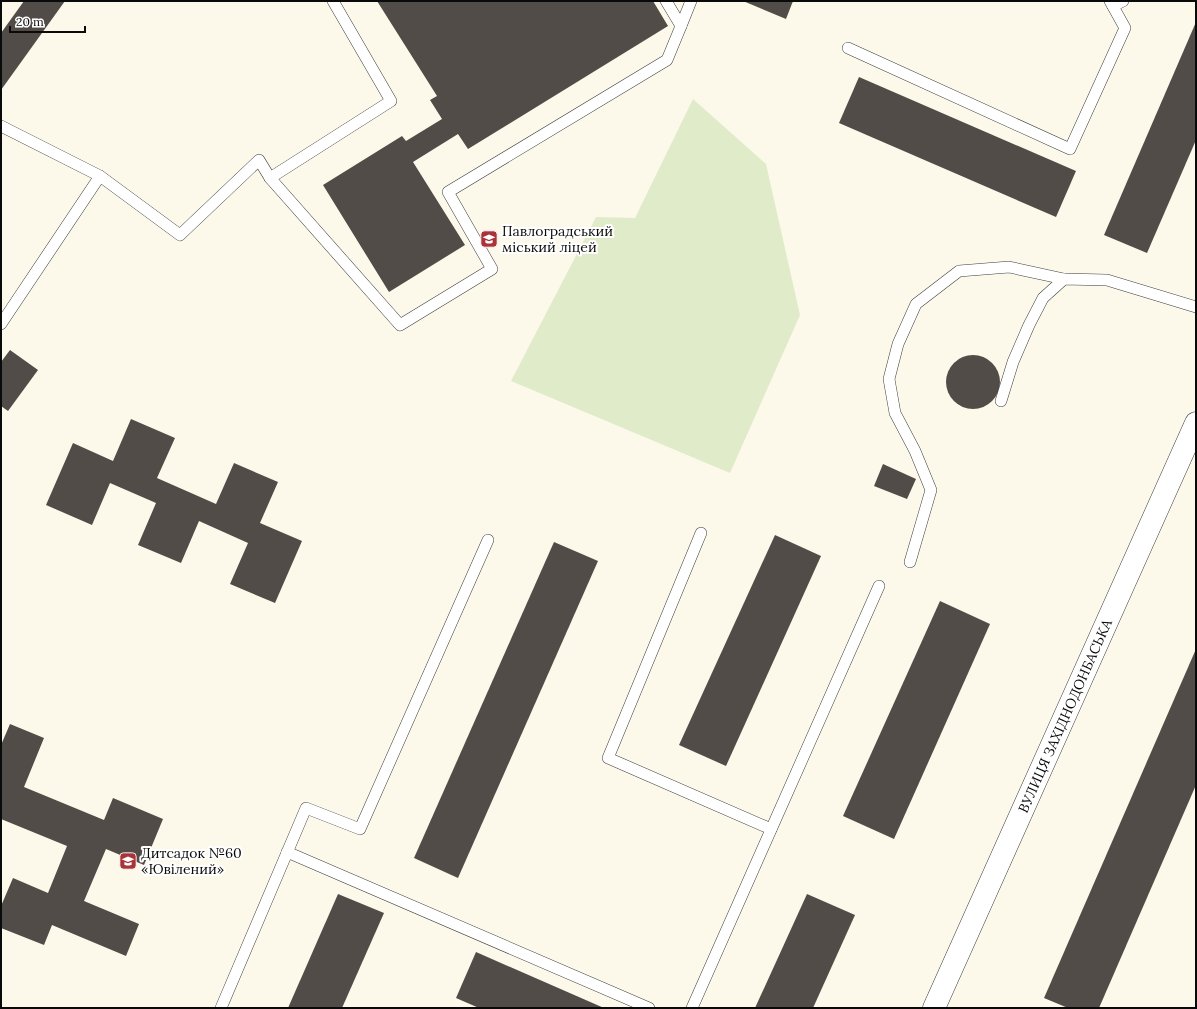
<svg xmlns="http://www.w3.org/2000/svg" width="1197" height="1009" font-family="Lora,serif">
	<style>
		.pitch { fill: #e0ebc9 }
		.building { fill: #524c48 }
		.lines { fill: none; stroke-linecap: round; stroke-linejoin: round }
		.lane-casing { stroke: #3d3d3d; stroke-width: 12 }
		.street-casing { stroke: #3d3d3d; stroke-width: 23 }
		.lane { stroke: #fff; stroke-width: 11 }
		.street { stroke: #fff; stroke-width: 22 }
		.labels { text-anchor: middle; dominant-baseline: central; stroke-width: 4; stroke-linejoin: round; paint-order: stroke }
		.poi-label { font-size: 14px; fill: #0a0a0a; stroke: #fff; text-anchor: start }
		.street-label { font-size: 14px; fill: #0a0a0a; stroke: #fff }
	</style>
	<rect width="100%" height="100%" fill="#fdf9ea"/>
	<polygon class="pitch" points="693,99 766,164 800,315 730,473 511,381 596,217 635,218"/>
	<g class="building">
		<polygon points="24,1 65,1 1,90 1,33"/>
		<polygon points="377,1 653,1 668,26 468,149 458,134 413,162 465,245 389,292 323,185 402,136 406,141 442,119 430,100 437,96"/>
		<polygon points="743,1 793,1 786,19"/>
		<polygon points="1196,22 1196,140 1147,253 1104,235"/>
		<polygon points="859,77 1076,171 1056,217 839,123"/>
		<polygon points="10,350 38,370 8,411 1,406 1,362"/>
		<circle cx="973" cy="382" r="27"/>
		<polygon points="131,419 175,438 157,478 216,504 234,463 278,482 260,523 302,541 275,603 230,584 248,543 199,521 181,563 138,545 156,503 110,483 92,525 46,505 73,443 113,461"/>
		<polygon points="883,464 916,479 907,499 874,486"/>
		<polygon points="775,535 821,556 726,766 679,745"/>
		<polygon points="554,542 598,561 458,878 414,858"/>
		<polygon points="940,601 990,624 894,839 843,816"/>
		<polygon points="1196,649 1196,785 1099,1008 1068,1008 1044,998"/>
		<polygon points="10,724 44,738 24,787 104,820 113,798 163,819 144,865 106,849 84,901 139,924 126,956 52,925 44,945 1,928 1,906 13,878 48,893 67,846 1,819 1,745"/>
		<polygon points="338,894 384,913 342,1008 288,1008"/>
		<polygon points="807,894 855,915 813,1008 755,1008"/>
		<polygon points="476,952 604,1008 479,1008 456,998"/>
	</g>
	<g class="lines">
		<defs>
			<g id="lane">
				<polyline points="1113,6 1123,1"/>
				<polyline points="681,26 691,1"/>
				<polyline points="848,48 1070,149 1125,28 1110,1"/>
				<polyline points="1,126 100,176 180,235 259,160 270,178 400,325 492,269 448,192 667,60 681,26 666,1"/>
				<polyline points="270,178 391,101 333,1"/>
				<polyline points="1,324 100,176"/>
				<polyline points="1001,401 1013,362 1029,325 1043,298 1064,279 1107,280 1196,307"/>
				<polyline points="701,533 608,758 771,829"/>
				<polyline points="910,562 931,490 915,451 895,413 889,379 898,344 916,304 959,271 1009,267 1064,279"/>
				<polyline points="287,852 649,1008"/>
				<polyline points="221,1008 306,808 360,829 488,540"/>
				<polyline points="692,1008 879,586"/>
			</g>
			<polyline id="street" points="934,1008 1196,423"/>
		</defs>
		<use href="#lane" class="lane-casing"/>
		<use href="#street" class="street-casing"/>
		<use href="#lane" class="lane"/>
		<use href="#street" class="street"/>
	</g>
	<defs>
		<symbol id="school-square" viewBox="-11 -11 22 22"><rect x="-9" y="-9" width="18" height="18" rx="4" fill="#aa333a" stroke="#fff"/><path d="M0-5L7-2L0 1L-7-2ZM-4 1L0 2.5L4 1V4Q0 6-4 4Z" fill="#fff"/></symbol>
	</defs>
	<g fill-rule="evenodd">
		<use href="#school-square" x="479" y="229" width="20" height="20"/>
		<use href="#school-square" x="118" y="851" width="20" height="20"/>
	</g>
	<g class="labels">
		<g class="poi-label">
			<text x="502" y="231">Павлоградський<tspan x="502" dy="16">міський ліцей</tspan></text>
			<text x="141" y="853">Дитсадок №60<tspan x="141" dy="16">«Ювілений»</tspan></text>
		</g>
		<g class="street-label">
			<text transform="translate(1065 716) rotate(-66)">ВУЛИЦЯ ЗАХІДНОДОНБАСЬКА</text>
		</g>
	</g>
	<rect width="1197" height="1009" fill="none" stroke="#0a0a0a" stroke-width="4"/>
	<path d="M10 26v6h75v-6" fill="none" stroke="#0a0a0a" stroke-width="2"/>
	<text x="16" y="26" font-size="12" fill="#0a0a0a" stroke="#ffffff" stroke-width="3" paint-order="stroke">20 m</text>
</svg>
